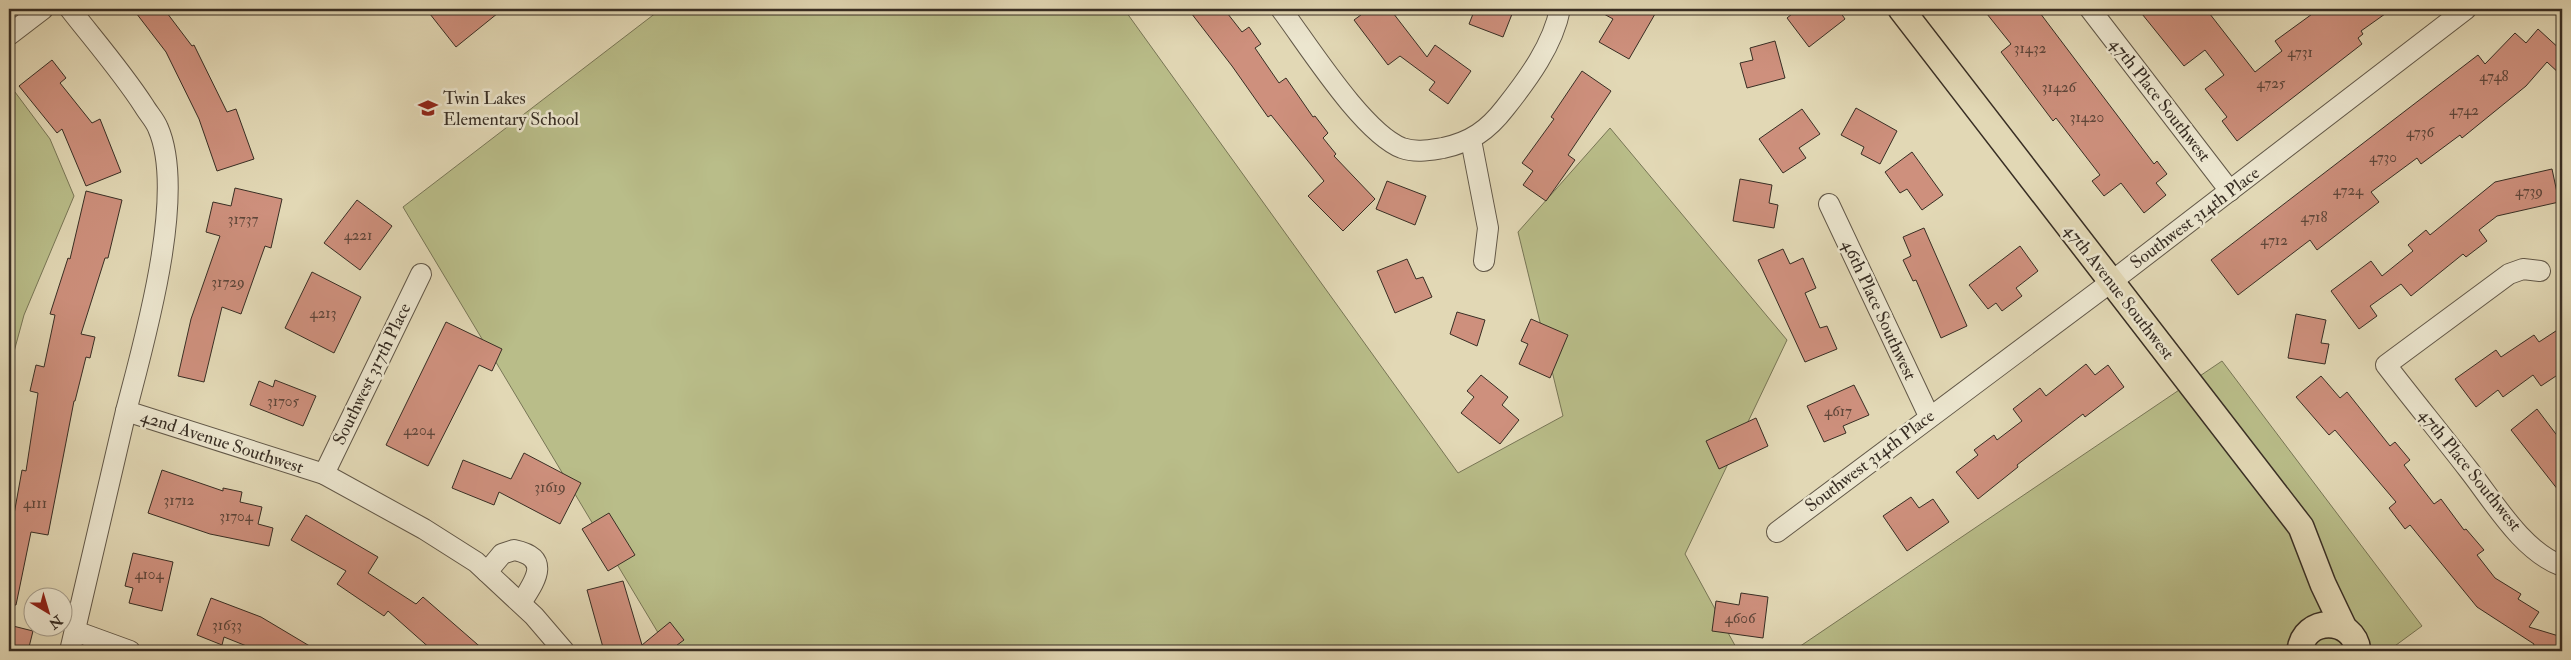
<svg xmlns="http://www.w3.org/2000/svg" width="2571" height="660" font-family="'IM FELL Double Pica',serif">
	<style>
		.green { fill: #b9bd89; stroke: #787656 }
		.building { fill: #ce907d; stroke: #382e24 }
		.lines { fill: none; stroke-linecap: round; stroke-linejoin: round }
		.minor-casing { stroke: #625848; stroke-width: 22 }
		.major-casing { stroke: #382e24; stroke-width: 28 }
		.minor { stroke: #ece6cf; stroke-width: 20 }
		.major { stroke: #e2d8b5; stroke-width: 25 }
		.labels { text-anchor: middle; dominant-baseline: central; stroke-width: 5; stroke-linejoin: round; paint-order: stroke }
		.number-label { font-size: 15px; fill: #5e463a }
		.poi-label { font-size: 18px; fill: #382e24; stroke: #ece6cf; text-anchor: start }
		.street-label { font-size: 18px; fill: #382e24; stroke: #ece6cf }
	</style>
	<rect width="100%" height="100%" fill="#e2d8b5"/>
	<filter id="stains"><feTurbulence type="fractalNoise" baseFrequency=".004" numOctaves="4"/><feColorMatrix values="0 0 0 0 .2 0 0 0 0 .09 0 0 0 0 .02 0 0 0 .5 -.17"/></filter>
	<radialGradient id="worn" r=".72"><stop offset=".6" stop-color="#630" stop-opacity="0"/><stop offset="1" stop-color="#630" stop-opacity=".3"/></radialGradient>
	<g class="green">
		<polygon points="661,9 1124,9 1458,473 1563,416 1518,232 1610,128 1787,340 1685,554 1738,651 669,651 403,207"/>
		<polygon points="9,84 50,139 74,196 24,315 9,370"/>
		<polygon points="2222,361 2422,626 2388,651 1793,651"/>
	</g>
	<g class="building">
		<polygon points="133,9 164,9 192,46 194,45 227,112 236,109 254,159 217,171 199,119 166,52"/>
		<polygon points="426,9 503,9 456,47"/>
		<polygon points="1188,9 1224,9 1242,32 1249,27 1261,44 1255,48 1279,83 1286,78 1313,117 1315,116 1328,133 1323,138 1336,154 1334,156 1375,199 1343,231 1308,196 1324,181 1271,115 1268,117 1232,66"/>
		<polygon points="1369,9 1390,9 1427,57 1435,45 1471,71 1448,104 1429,90 1435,82 1400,56 1388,65 1354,20"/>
		<polygon points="1475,9 1514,9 1503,37 1469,24"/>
		<polygon points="1595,9 1645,9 1655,14 1629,59 1599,42 1613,19"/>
		<polygon points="1798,9 1838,9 1845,19 1809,47 1787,18"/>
		<polygon points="1983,9 2037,9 2154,164 2157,161 2167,174 2156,183 2166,195 2144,213 2121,183 2104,196 2092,181 2100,175 2056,118 2053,121 2001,52 2011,44"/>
		<polygon points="2138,9 2206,9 2255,72 2282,51 2275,41 2319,9 2392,9 2361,31 2363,34 2358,38 2362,44 2237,141 2222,121 2227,117 2205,89 2224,75 2205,50 2184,66"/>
		<polygon points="2538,29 2562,51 2562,76 2547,62 2526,86 2462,138 2460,135 2421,164 2417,158 2371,192 2379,202 2317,250 2310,240 2238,295 2211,260 2478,55 2485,64 2515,33 2526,43"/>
		<polygon points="1775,41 1785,78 1747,88 1740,63 1753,60 1750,48"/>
		<polygon points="52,60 66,78 60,83 92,123 100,119 121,172 86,186 62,129 57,133 19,86"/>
		<polygon points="1582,71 1611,91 1568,155 1575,160 1546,201 1523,185 1533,171 1522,163 1554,119 1551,117"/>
		<polygon points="1856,108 1897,131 1880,164 1861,154 1864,147 1841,135"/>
		<polygon points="1802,109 1820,134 1799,148 1806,158 1783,173 1759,139"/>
		<polygon points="1912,152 1943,195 1922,210 1907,189 1900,193 1885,172"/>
		<polygon points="2552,169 2559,202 2497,216 2479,230 2487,241 2466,257 2463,254 2411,296 2401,284 2370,306 2377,316 2359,329 2331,291 2371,261 2382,276 2413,251 2408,245 2426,230 2430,235 2495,182"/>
		<polygon points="1740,179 1772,185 1769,203 1778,205 1774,228 1733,221"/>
		<polygon points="1387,181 1426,196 1415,225 1376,209"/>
		<polygon points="235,188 282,199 271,248 265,246 241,314 222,307 204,382 178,376 191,319 220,236 206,232 213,202 231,206"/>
		<polygon points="86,191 122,200 108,258 105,258 81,334 95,337 90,358 86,357 75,401 74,401 48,535 31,532 16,605 9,605 9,542 22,470 26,471 38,393 30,391 36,365 44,367 55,315 50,314 68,258 70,259"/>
		<polygon points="357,200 392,226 360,270 324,243"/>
		<polygon points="1924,228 1967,326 1941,338 1916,280 1913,281 1903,260 1911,256 1903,237"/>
		<polygon points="2020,246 2038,271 2016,288 2022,296 2002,311 1996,303 1988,309 1969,285"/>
		<polygon points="1783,249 1790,264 1803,258 1816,288 1805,293 1820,328 1827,326 1837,349 1805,362 1758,260"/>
		<polygon points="1407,259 1416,279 1423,277 1432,297 1395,313 1377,271"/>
		<polygon points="312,272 361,297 334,353 285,328"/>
		<polygon points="1457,312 1485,320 1477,346 1450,334"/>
		<polygon points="2296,314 2326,320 2321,343 2329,344 2325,364 2288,358"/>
		<polygon points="1531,319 1568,335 1550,378 1519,364 1528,344 1521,341"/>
		<polygon points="446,322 502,349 492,371 479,365 428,466 386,445"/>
		<polygon points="2562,327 2562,372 2541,386 2533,375 2503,397 2498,390 2476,407 2455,379 2496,350 2501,357 2534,335 2539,342"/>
		<polygon points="2086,364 2095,375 2108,365 2124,387 2085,417 2083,414 2017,465 2018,467 1978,499 1956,472 1978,455 1974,450 1994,435 1997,440 2022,421 2013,409 2040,388 2046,396"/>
		<polygon points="1481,375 1508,397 1502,405 1519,420 1500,444 1461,413 1474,397 1467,391"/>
		<polygon points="2321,376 2340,398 2347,392 2390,446 2395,442 2410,460 2404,465 2434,504 2441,499 2464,530 2466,529 2484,550 2477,555 2495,578 2521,594 2518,599 2539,612 2529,627 2562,637 2562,651 2532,651 2534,644 2477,607 2410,525 2405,529 2389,508 2396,502 2335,430 2329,435 2296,397"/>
		<polygon points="275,380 316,396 303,426 250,405 259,381 273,387"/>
		<polygon points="1854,385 1869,415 1843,426 1846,433 1824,442 1807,406"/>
		<polygon points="2537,409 2562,442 2562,495 2511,430"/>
		<polygon points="1756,418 1768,446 1719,469 1706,441"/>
		<polygon points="524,453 581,483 560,524 499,492 494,505 452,488 463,460 511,479"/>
		<polygon points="162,470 223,491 223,488 242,492 240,502 262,507 258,524 273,528 269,546 210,534 148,513"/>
		<polygon points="1911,497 1919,508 1933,499 1949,522 1907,551 1883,516"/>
		<polygon points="609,513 635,555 608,571 582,529"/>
		<polygon points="306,515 378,557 368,573 416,604 423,597 485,651 433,651 388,611 384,616 337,584 346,571 291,540"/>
		<polygon points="133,553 173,562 162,611 129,603 133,588 125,586"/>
		<polygon points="623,581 642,645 670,622 684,640 669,651 604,651 587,590"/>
		<polygon points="1741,593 1768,597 1763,638 1712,631 1716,601 1739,605"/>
		<polygon points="211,598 261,617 318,651 259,651 224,637 222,645 197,635"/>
		<polygon points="9,625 33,631 28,651 9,651"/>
	</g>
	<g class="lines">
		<defs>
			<g id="minor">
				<path d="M70,9C95,41 122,72 144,106C148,113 155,120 158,128C187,194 144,342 126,411L324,474L424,529L476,562L534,616L564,651"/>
				<path d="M1281,9C1308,45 1363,133 1402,148C1416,153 1430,150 1443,148C1471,142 1488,130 1505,108C1528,79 1553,45 1560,9"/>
				<polyline points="2090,9 2230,191"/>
				<polyline points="9,35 43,9"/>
				<polyline points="1471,140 1488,228 1484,261"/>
				<polyline points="1829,204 1929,416"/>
				<path d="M2540,271L2523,269L2509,274L2386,365C2413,400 2441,434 2468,469C2494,502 2522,551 2562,566"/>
				<polyline points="324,474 421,274"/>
				<polyline points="1777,532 2111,282 2466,9"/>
				<path d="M487,572L502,554L514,550C553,558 534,582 521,603"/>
				<polyline points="75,631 130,651"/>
				<polyline points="70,651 126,411"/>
			</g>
			<g id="major">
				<polyline points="1901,9 2301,527 2323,584 2344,628"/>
				<path d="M2300,651C2303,616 2354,616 2358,651"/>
			</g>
		</defs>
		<use href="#minor" class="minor-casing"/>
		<use href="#major" class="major-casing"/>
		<use href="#minor" class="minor"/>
		<use href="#major" class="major"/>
	</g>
	<defs>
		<symbol id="school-bare" viewBox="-9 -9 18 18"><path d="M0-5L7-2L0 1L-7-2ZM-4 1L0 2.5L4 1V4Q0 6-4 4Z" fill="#8f2418" stroke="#ece6cf" stroke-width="2.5" paint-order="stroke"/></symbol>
	</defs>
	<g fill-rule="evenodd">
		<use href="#school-bare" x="414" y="94" width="28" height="28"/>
	</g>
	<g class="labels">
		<g class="number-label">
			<text x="2030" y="48">31432</text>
			<text x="2300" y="52">4731</text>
			<text x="2494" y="76">4748</text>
			<text x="2271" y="83">4725</text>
			<text x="2059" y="87">31426</text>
			<text x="2464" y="110">4742</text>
			<text x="2087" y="117">31420</text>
			<text x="2420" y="132">4736</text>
			<text x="2383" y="157">4730</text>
			<text x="2348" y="190">4724</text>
			<text x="2529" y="191">4739</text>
			<text x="2314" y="217">4718</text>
			<text x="243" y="219">31737</text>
			<text x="358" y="235">4221</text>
			<text x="2274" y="240">4712</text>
			<text x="228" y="282">31729</text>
			<text x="323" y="313">4213</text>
			<text x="283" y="401">31705</text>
			<text x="1838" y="411">4617</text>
			<text x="419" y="430">4204</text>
			<text x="550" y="487">31619</text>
			<text x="179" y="500">31712</text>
			<text x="35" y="503">4111</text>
			<text x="236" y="516">31704</text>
			<text x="149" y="574">4104</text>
			<text x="1740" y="618">4606</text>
			<text x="227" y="625">31633</text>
		</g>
		<g class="poi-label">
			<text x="443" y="98">Twin Lakes<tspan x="443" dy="21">Elementary School</tspan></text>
		</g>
		<g class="street-label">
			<text transform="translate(2160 100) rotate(52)">47th Place Southwest</text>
			<text transform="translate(2195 218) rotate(-37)">Southwest 314th Place</text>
			<text transform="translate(2119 292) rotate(52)">47th Avenue Southwest</text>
			<text transform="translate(1879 310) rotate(65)">46th Place Southwest</text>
			<text transform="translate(372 374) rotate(-64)">Southwest 317th Place</text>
			<text transform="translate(222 442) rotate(18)">42nd Avenue Southwest</text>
			<text transform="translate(1870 461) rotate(-37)">Southwest 314th Place</text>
			<text transform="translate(2470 470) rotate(51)">47th Place Southwest</text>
		</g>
	</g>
	<rect width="2571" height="660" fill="none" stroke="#e2d8b5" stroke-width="30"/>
	<rect x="10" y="10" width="2551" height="640" fill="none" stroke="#382e24" stroke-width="2.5"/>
	<rect x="15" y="15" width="2541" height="630" fill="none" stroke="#382e24"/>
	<g transform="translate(48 612) rotate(142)"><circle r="24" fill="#ece6cf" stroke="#a49c8b"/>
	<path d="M0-4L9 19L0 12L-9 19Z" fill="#8f2418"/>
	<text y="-8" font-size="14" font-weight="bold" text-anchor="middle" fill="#382e24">N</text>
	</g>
	<rect width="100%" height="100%" filter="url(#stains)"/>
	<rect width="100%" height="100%" fill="url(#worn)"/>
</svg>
